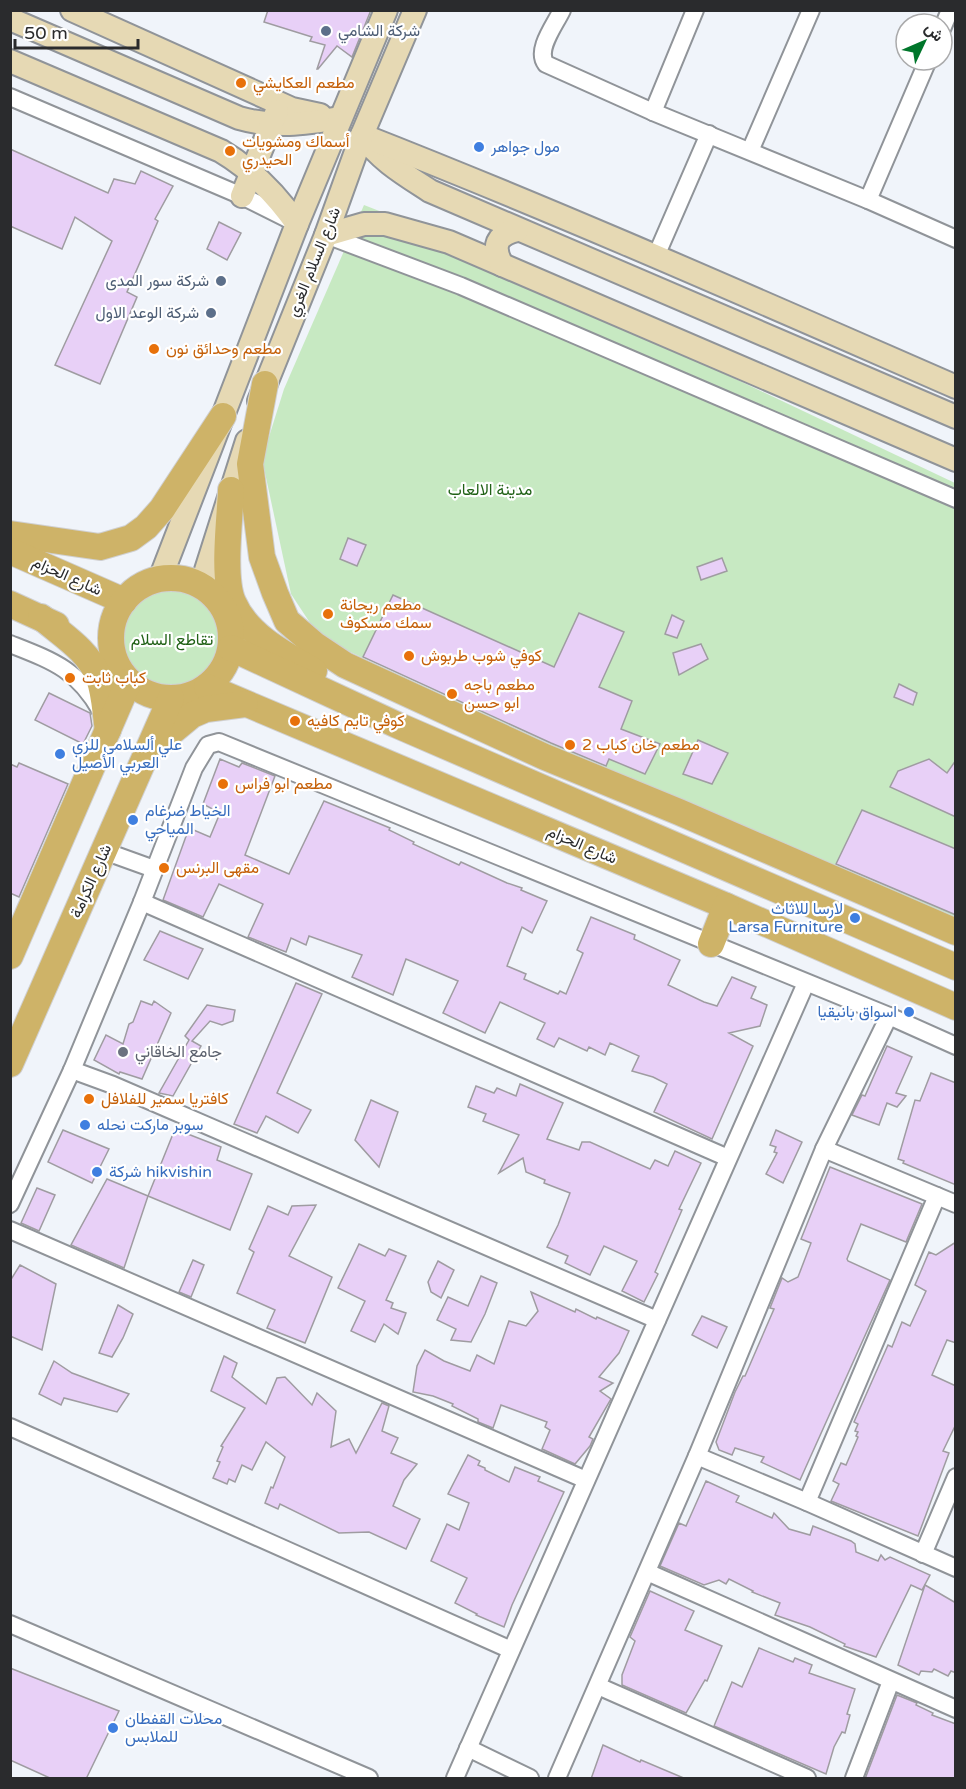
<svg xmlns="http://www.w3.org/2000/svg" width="966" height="1789" font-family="'Varela Round',Vazirmatn,sans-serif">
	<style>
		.green { fill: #c7e9c2 }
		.building { fill: #e8d0f7; stroke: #9f9ca1; stroke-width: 1.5 }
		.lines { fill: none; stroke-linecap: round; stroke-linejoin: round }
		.street-casing { stroke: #909499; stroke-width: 20 }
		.secondary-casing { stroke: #909499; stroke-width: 26 }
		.primary-casing { stroke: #d0d0d1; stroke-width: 28 }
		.street { stroke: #fff; stroke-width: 16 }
		.secondary { stroke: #e6d9b4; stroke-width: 22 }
		.primary { stroke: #ceb368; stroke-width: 26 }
		.service-dot { fill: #5c6f8a; stroke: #fff; stroke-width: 2 }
		.food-dot { fill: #e8710a; stroke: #fff; stroke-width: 2 }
		.shop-dot { fill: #3f7fe0; stroke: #fff; stroke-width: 2 }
		.worship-dot { fill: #6b7280; stroke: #fff; stroke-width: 2 }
		.labels { text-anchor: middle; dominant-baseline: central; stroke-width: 4.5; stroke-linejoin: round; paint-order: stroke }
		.service-label { font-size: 16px; fill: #4e5e75; stroke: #fff; text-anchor: end }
		.food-label { font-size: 16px; fill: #c56008; stroke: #fff; text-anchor: start }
		.shop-label { font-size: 16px; fill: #366cbe; stroke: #fff; text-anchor: start }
		.street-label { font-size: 16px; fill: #2a2b2d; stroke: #fff }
		.park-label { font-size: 16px; fill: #206116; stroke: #fff }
		.worship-label { font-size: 16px; fill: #5b616d; stroke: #fff; text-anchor: start }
	</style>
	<rect width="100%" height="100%" fill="#f0f4fa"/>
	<g class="green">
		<polygon points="364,205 387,214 955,483 955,923 695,811 320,638 291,594 262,459 284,389"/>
		<circle cx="172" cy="640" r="49"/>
	</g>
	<g class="building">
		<polygon points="268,10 371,10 352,57 337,46 318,69 317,69 325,45 310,41 312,37 264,22"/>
		<polygon points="10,149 108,193 114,179 135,184 141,171 173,186 155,219 158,221 127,292 137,297 100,384 55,365 112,241 75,217 62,249 10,226"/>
		<polygon points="219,222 241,233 227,260 207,249"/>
		<polygon points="348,538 366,545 357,566 340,559"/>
		<polygon points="722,558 727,571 701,580 697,567"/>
		<polygon points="393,595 554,667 579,613 624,632 599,687 632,701 621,729 660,744 645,774 609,759 606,766 551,743 363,657"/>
		<polygon points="672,615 684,621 677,638 665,634"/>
		<polygon points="701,644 708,659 679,675 673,653"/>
		<polygon points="899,684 917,693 913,705 894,697"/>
		<polygon points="49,693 90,713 92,726 83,744 35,720"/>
		<polygon points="698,740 728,753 712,784 683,774"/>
		<polygon points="220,759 239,767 242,763 275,776 245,855 289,874 324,801 390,828 389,830 414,842 413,844 459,865 461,862 507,883 522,888 521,890 547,901 532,933 522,927 507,966 526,974 524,979 558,994 560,991 566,994 583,953 577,950 591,917 635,935 634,939 680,960 668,985 704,1002 717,1006 732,977 756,987 751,998 767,1005 760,1026 729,1033 753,1046 712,1139 654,1112 667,1084 653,1077 632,1071 639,1056 610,1043 605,1055 589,1047 587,1051 559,1038 554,1047 537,1039 545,1023 500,1002 485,1033 443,1013 458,981 406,959 393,995 352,977 362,955 309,936 306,945 291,938 286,952 248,937 263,904 219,884 203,917 163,900 189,828 210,837 220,813 203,804"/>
		<polygon points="929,759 947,773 956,760 956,817 890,787 898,771"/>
		<polygon points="19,763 68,784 19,897 10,893 10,764 17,767"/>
		<polygon points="862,810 956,849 956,915 836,864"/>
		<polygon points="160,931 203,949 188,979 144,960"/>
		<polygon points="296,983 322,994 277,1093 311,1110 298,1133 266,1116 257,1133 234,1124"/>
		<polygon points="141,1001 152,1005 154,1001 171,1013 142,1079 120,1072 119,1074 94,1060 106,1035 123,1044 129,1024 133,1022"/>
		<polygon points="207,1005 235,1010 233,1021 222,1025 210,1021 192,1041 201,1046 173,1096 159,1093 189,1040 185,1036"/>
		<polygon points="887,1046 912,1057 896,1093 906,1096 897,1107 887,1103 879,1125 852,1115 862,1095 865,1096"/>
		<polygon points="931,1073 956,1083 956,1185 903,1163 904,1161 898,1159 915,1100 920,1101"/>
		<polygon points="520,1084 563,1103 547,1139 579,1150 582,1142 590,1142 650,1169 655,1160 668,1166 675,1151 701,1163 679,1209 682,1210 655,1272 658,1274 644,1302 622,1291 637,1261 604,1246 590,1275 565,1263 568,1256 547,1247 558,1225 570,1193 544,1183 545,1180 526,1172 523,1158 499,1173 519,1135 483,1121 486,1114 468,1107 476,1086 494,1093 497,1088 516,1096"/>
		<polygon points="371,1100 398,1112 379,1167 355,1140"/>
		<polygon points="175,1129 221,1147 217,1160 252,1174 230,1230 148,1196"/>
		<polygon points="63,1130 109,1149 92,1183 48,1162"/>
		<polygon points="776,1130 802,1142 783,1183 766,1174 777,1153 774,1152 776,1147 770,1145"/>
		<polygon points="830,1167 922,1204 906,1242 861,1224 847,1259 848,1261 890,1280 800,1480 761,1462 764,1457 735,1448 732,1455 719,1450 716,1442 735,1392 743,1376 745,1376 774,1309 770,1308 782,1278 788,1282 798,1277 811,1243 801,1239"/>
		<polygon points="107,1179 148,1196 124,1268 71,1245"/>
		<polygon points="37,1188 55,1195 39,1231 21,1223"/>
		<polygon points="316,1205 289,1256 332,1277 305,1343 267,1328 275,1310 237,1293 254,1252 249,1249 268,1206 288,1215 292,1206"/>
		<polygon points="956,1242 956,1343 947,1340 932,1375 956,1386 956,1424 943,1451 949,1453 918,1536 831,1501 839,1484 833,1481 841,1463 846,1465 858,1437 856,1436 858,1432 855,1431 858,1424 854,1422 888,1345 892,1347 902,1322 910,1326 926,1291 915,1285 929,1252 936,1255"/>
		<polygon points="359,1244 385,1256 389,1249 406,1256 386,1300 393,1303 391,1308 406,1313 398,1334 384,1324 375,1342 351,1331 365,1301 338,1288"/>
		<polygon points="193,1260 204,1265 191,1297 179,1292"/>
		<polygon points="438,1261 454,1270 441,1298 431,1292 428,1282"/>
		<polygon points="20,1265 56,1284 42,1350 10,1336 10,1281"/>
		<polygon points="481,1276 497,1283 485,1314 471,1342 451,1340 456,1329 437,1320 448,1297 468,1306"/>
		<polygon points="531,1292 575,1312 576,1309 596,1319 597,1317 629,1331 619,1353 599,1377 613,1383 600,1391 611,1399 589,1437 593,1439 590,1446 575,1464 542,1449 550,1430 545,1427 547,1422 501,1405 493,1428 478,1422 478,1419 452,1406 453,1404 433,1396 413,1392 417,1366 425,1350 444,1361 470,1371 477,1355 494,1364 509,1321 526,1326 538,1311"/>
		<polygon points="118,1305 133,1314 123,1338 112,1357 99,1353"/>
		<polygon points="702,1316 727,1327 717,1348 692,1335"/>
		<polygon points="224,1356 237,1363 232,1377 266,1404 277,1378 285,1377 312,1405 317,1393 336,1411 331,1447 349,1439 356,1453 382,1403 389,1406 382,1431 398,1438 391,1453 417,1464 404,1480 393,1506 420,1519 406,1549 369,1532 339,1533 280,1504 278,1509 265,1503 271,1487 273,1488 285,1457 266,1442 252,1470 242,1465 235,1482 229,1479 227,1484 213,1478 220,1462 217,1461 223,1447 221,1446 245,1408 211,1391"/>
		<polygon points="54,1361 72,1373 129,1394 117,1412 64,1398 61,1405 39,1394"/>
		<polygon points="468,1455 480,1461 478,1465 485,1468 485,1470 509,1482 515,1467 540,1477 538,1481 564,1492 512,1605 504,1627 476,1615 477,1614 455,1603 467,1578 431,1561 447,1524 459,1530 469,1503 448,1494"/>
		<polygon points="706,1481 739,1496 736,1502 772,1518 774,1513 789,1529 810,1535 813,1526 851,1541 855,1544 856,1552 878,1561 881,1555 885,1560 890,1557 930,1575 922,1590 911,1585 876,1657 844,1646 845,1644 810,1627 775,1615 780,1603 752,1592 753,1591 729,1579 726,1584 719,1580 704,1585 660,1566 679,1523 686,1526"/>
		<polygon points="925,1585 956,1603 956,1673 951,1671 948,1676 934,1669 932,1672 921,1671 919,1675 898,1665"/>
		<polygon points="650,1591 694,1611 685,1630 722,1646 707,1681 705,1680 686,1713 622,1685 622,1675 635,1641 630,1637"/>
		<polygon points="759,1648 793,1662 795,1658 812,1665 809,1673 855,1689 847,1714 850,1715 845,1733 842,1732 834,1747 826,1774 714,1726 732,1682 742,1687"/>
		<polygon points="10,1668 119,1711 86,1779 52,1779 10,1760"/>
		<polygon points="897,1695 917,1703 916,1705 933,1713 932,1715 956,1724 956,1779 865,1779"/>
		<polygon points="603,1745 640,1762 641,1760 686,1779 591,1779"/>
	</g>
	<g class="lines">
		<defs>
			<g id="street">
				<path d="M562,10C555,25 535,50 546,64L653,112L868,200L956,239"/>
				<polyline points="942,29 950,10"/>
				<polyline points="10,97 242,196 294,222"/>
				<polyline points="653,112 695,10"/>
				<polyline points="750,151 811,10"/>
				<polyline points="868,200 928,60"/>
				<polyline points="326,235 461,286 956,499"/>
				<polyline points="656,256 709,134"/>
				<path d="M10,644C53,661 77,669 101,711"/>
				<polyline points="104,851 154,869"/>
				<polyline points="142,902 728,1158"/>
				<polyline points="72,1070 113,1085 657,1320"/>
				<polyline points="824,1149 956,1204"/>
				<polyline points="10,1204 72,1070 142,902 194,768 208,745 219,742 889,1016 956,1046"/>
				<polyline points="10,1230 586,1480"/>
				<polyline points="10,1427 511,1650"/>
				<polyline points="697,1456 807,1502 956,1568"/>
				<polyline points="807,1502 937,1196"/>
				<polyline points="923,1554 956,1477"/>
				<polyline points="647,1572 956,1709"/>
				<polyline points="10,1624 369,1778"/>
				<polyline points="598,1686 807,1778"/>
				<polyline points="468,1748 530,1778"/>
				<polyline points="455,1778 806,983"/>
				<polyline points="557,1778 697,1456 824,1149 889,1016"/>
				<polyline points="854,1778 891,1681"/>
			</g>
			<g id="secondary">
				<polyline points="72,10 292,109 320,115"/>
				<path d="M10,19L239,118C274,128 304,124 340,118"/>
				<path d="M10,61L221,151C253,170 276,194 297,224"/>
				<path d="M362,135C380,160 404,174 430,191L956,417"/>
				<path d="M364,136C563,214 759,301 956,387"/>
				<polyline points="242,196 277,111"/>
				<polyline points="326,235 364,224 385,224 449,242 956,460"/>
				<path d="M502,265C492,246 496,235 517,230"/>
				<polyline points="259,401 326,235 362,135 415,10"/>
				<polyline points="160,579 297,224 386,10"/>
				<polyline points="201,586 247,441"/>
			</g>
			<g id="primary">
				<polyline points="265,384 250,464 262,557 275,593 287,621 315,645 345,665 545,757 679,812 956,932"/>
				<path d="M231,490C230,518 222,577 233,602C247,635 284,654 314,671"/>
				<polyline points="10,534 100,547 131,538 146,527 162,509 223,416"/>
				<polyline points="10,551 124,601"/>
				<circle cx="171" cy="638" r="60"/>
				<polyline points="10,604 56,625"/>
				<path d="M41,617C62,635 89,651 99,678C105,695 105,712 108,730"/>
				<polyline points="231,648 397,725 956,967"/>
				<polyline points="207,687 726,906 956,1007"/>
				<polyline points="151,749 192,715 206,709 245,704"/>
				<polyline points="711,944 726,906"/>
				<polyline points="10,956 129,681"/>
				<polyline points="10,1064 171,698"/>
			</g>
		</defs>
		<use href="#street" class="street-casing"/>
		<use href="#secondary" class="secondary-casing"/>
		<use href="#primary" class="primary-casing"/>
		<use href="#street" class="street"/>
		<use href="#secondary" class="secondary"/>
		<use href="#primary" class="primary"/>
	</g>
	<g class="service-dot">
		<circle cx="326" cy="31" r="6"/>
		<circle cx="221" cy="281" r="6"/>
		<circle cx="211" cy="313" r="6"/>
	</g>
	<g class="food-dot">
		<circle cx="241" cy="83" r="6"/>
		<circle cx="230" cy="151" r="6"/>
		<circle cx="154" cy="349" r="6"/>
		<circle cx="328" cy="614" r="6"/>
		<circle cx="409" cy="656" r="6"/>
		<circle cx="70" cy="678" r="6"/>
		<circle cx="452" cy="694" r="6"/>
		<circle cx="295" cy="721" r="6"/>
		<circle cx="570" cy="745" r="6"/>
		<circle cx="223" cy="784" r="6"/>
		<circle cx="164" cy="868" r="6"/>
		<circle cx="89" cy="1099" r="6"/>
	</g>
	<g class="shop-dot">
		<circle cx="479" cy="147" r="6"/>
		<circle cx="60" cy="754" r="6"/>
		<circle cx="133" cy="820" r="6"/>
		<circle cx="855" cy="918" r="6"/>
		<circle cx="909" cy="1012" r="6"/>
		<circle cx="85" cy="1125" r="6"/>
		<circle cx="97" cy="1172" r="6"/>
		<circle cx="113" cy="1728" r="6"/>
	</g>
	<circle class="worship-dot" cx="123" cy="1052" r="6"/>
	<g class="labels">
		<g class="service-label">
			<text x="338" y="31" text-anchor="start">شركة الشامي</text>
			<text x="209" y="281">شركة سور المدى</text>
			<text x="199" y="313">شركة الوعد الاول</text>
		</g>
		<g class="food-label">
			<text x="253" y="83">مطعم العكايشي</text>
			<text x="242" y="142">أسماك ومشويات<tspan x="242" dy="18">الحيدري</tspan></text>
			<text x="166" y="349">مطعم وحدائق نون</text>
			<text x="340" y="605">مطعم ريحانة<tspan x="340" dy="18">سمك مسكوف</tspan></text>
			<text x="421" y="656">كوفي شوب طربوش</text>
			<text x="82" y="678">كباب ثابت</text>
			<text x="464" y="685">مطعم باجه<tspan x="464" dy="18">ابو حسن</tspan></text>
			<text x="307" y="721">كوفي تايم كافيه</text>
			<text x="582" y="745">مطعم خان كباب 2</text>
			<text x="235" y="784">مطعم ابو فراس</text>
			<text x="176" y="868">مقهى البرنس</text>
			<text x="101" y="1099">كافتريا سمير للفلافل</text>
		</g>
		<g class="shop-label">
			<text x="491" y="147">مول جواهر</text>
			<text x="72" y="745">علي ألسلامي للزي<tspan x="72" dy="18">العربي الأصيل</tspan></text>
			<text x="145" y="811">الخياط ضرغام<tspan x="145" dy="18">المياحي</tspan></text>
			<text x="843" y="909" text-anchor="end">لارسا للاثاث<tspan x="843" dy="18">Larsa Furniture</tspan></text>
			<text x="897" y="1012" text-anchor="end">اسواق بانيقيا</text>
			<text x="97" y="1125">سوبر ماركت نحله</text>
			<text x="109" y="1172">شركة hikvishin</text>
			<text x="125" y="1719">محلات القفطان<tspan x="125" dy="18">للملابس</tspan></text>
		</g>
		<g class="street-label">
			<text transform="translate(314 262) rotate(-68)">شارع السلام الغري</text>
			<text transform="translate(67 576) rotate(24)">شارع الحزام</text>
			<text transform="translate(582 845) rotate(23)">شارع الحزام</text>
			<text transform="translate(91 881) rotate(-66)">شارع الكرامة</text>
		</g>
		<g class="park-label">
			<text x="490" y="490">مدينة الالعاب</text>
			<text x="172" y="640">تقاطع السلام</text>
		</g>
		<g class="worship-label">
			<text x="135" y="1052">جامع الخاقاني</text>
		</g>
	</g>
	<rect width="966" height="1789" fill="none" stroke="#2a2b2d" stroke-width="24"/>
	<g transform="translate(924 42) rotate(46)"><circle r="28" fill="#ffffff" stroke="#aaaaab" stroke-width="1.5"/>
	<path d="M0-4.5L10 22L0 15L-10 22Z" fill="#00762b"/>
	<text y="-9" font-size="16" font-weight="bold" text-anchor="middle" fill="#2a2b2d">ش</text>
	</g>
	<path d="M15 39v9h123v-9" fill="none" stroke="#2a2b2d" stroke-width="3"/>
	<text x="24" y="39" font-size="18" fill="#2a2b2d" stroke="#ffffff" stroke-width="4.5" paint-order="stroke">50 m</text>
</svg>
